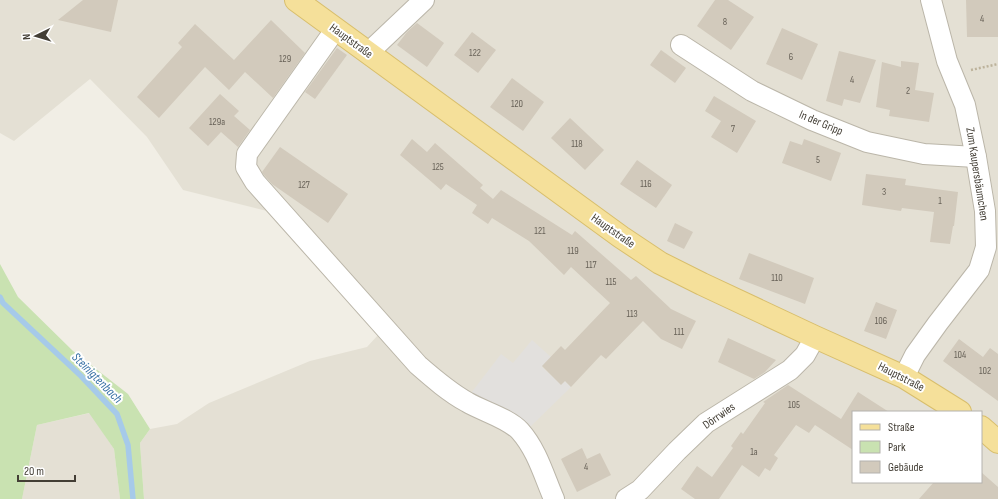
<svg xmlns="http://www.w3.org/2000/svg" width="998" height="499" font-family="'Sofia Sans Condensed',sans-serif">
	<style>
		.residential { fill: #e4e0d4; fill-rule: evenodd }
		.green { fill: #c9e2b1 }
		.parking { fill: #e2e0dd }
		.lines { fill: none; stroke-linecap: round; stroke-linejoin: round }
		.stream { stroke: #a6cae9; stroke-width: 5.5 }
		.building { fill: #d2cabc }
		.minor-casing { stroke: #bbb6a9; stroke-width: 22 }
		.major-casing { stroke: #d8be6c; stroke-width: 24 }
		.path { stroke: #bcb29b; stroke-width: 2.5; stroke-dasharray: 2 2; stroke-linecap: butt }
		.minor { stroke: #fff; stroke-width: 20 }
		.major { stroke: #f5e09a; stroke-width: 22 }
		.labels { text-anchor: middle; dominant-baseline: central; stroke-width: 4; stroke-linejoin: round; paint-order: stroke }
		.number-label { font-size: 10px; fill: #676157 }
		.street-label { font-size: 12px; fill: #433e35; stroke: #fff }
		.water-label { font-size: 13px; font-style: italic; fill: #3871a5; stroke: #fff }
	</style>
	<rect width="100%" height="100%" fill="#f1eee5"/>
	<g class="residential">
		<path d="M0,0H998V499H144L140,443L150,429L177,424L209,403L310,361L367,347L378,335L267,211L183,190L147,137L90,79L14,141L0,133ZM853,412H981V482H853Z"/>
		<polygon points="90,413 114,449 120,499 22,499 37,425"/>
	</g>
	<polygon class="green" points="0,264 18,297 73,351 128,394 150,429 140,443 144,499 120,499 114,449 89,413 37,425 22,499 0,499"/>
	<polygon class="parking" points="532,340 551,357 542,367 561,384 565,381 571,387 529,428 468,397 501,354 513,363"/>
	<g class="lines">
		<polyline class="stream" points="0,297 3,303 81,376 117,414 128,445 133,499"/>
	</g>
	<g class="building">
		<polygon points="83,0 118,0 111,32 58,20"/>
		<polygon points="715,0 728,0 754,17 731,50 697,26"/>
		<polygon points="966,0 998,0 998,37 967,37"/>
		<polygon points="271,20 305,53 273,98 245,72 229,90 205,67 159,118 137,97 182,47 178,43 195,24 234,60"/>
		<polygon points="417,23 444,43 427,67 397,45 407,32"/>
		<polygon points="782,28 818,44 802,80 766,64"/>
		<polygon points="472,32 496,50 478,73 454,55"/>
		<polygon points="337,48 347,55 315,99 305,92"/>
		<polygon points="661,50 686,68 675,83 650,65"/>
		<polygon points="839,51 876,60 860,103 844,99 842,106 826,101"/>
		<polygon points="901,61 919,63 915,90 934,93 929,122 889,116 890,110 876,107 882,62 901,67"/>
		<polygon points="512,78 544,102 523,131 490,107"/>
		<polygon points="220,94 239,111 234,116 250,130 238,147 221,132 208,146 189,128"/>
		<polygon points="714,96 756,121 737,153 711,137 721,121 705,111"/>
		<polygon points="570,118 604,150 585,170 551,138"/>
		<polygon points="412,139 427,152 435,143 483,185 480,188 493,199 501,190 572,235 575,231 631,280 636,276 671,309 696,321 682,349 661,339 643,321 606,359 601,355 571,387 565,381 561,385 542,366 561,346 565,350 610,303 571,267 564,275 529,241 492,218 488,224 472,213 477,205 446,184 441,190 433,183 400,155"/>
		<polygon points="804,139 841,153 831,181 782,163 790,141 802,145"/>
		<polygon points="280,147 348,194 328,223 272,184 264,175 262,172"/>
		<polygon points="637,160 672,185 656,208 620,184"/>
		<polygon points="866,174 906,179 905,185 958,192 954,226 953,226 950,244 930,242 934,212 902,208 901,211 862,205"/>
		<polygon points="675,223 693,232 684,249 667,241"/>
		<polygon points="749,253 814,278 805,304 739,279"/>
		<polygon points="876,302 897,310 886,339 864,331"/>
		<polygon points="728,338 776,360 765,372 754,379 718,362"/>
		<polygon points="959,339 983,357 990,348 998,354 998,401 943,361"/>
		<polygon points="788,385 841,419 858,392 889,412 853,412 853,450 815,425 809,433 796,425 774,455 778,458 770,471 765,468 759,477 742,465 719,499 695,499 681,489 697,466 712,477 733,448 731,446 741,432 743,434 765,403 763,402"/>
		<polygon points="582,448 587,459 600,453 611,475 577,492 561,459"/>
		<polygon points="981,472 998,487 998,499 919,499 934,482 981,482"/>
	</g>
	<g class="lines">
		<defs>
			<g id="minor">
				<path d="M335,30L247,154L246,167L255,182L418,365C434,379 449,392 467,402C482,411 508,418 520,431C537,450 544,476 554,499"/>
				<polyline points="681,45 752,91 812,120 867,142 924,154 976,157"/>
				<polyline points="368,53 424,0"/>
				<polyline points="904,377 915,355 938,323 979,270 986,247 985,211 976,157 965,105 947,61 931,0"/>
				<polyline points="626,499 640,490 677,451 706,423 790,370 805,355 815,337"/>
			</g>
			<g id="major">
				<polyline points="296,0 621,237 660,263 702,284 815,337 904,377 960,412"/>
				<polyline points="981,427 998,442"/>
			</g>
		</defs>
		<use href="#minor" class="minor-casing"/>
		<use href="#major" class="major-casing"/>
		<polyline class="path" points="971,70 998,64"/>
		<use href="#minor" class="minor"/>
		<use href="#major" class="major"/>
	</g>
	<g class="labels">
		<g class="number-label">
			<text x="982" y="19">4</text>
			<text x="725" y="22">8</text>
			<text x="475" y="53">122</text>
			<text x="791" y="57">6</text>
			<text x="285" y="59">129</text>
			<text x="852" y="80">4</text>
			<text x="908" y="91">2</text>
			<text x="517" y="104">120</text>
			<text x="217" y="122">129a</text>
			<text x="733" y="129">7</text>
			<text x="577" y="144">118</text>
			<text x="818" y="160">5</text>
			<text x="438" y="167">125</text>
			<text x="646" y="184">116</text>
			<text x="304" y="185">127</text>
			<text x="884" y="192">3</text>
			<text x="940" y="201">1</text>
			<text x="540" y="231">121</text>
			<text x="573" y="251">119</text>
			<text x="591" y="265">117</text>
			<text x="777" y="278">110</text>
			<text x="611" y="282">115</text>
			<text x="632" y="314">113</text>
			<text x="881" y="321">106</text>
			<text x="679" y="332">111</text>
			<text x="960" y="355">104</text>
			<text x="985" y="371">102</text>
			<text x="794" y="405">105</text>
			<text x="754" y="452">1a</text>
			<text x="586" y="467">4</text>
		</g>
		<g class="street-label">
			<text transform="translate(351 41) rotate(36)">Hauptstraße</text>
			<text transform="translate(821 123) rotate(23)">In der Gripp</text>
			<text transform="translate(977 174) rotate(81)">Zum Kaupersbäumchen</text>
			<text transform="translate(613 231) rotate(35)">Hauptstraße</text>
			<text transform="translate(901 377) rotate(27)">Hauptstraße</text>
			<text transform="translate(719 416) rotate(-35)">Dörrwies</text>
		</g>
		<g class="water-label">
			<text transform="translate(97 378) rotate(45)">Steinigtenbach</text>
		</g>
	</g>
	<rect x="852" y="411" width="130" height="72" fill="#ffffff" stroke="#b4b2ae"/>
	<rect x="860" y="424" width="20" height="6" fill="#f5e09a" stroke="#b4b2ae"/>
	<text x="888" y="431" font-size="12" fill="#433e35">Straße</text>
	<rect x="860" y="441" width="20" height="12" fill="#c9e2b1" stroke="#b4b2ae"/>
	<text x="888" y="451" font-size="12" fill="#433e35">Park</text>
	<rect x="860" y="461" width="20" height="12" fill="#d2cabc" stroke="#b4b2ae"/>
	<text x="888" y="471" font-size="12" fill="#433e35">Gebäude</text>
	<g transform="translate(36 36) rotate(265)" stroke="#ffffff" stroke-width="3" paint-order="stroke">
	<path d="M0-3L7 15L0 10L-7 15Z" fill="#433e35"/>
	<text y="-6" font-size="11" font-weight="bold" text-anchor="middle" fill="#433e35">N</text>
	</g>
	<path d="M18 475v6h57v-6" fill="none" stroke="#433e35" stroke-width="2"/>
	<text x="24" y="475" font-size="12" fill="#433e35" stroke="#ffffff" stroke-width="3" paint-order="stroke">20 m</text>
</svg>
